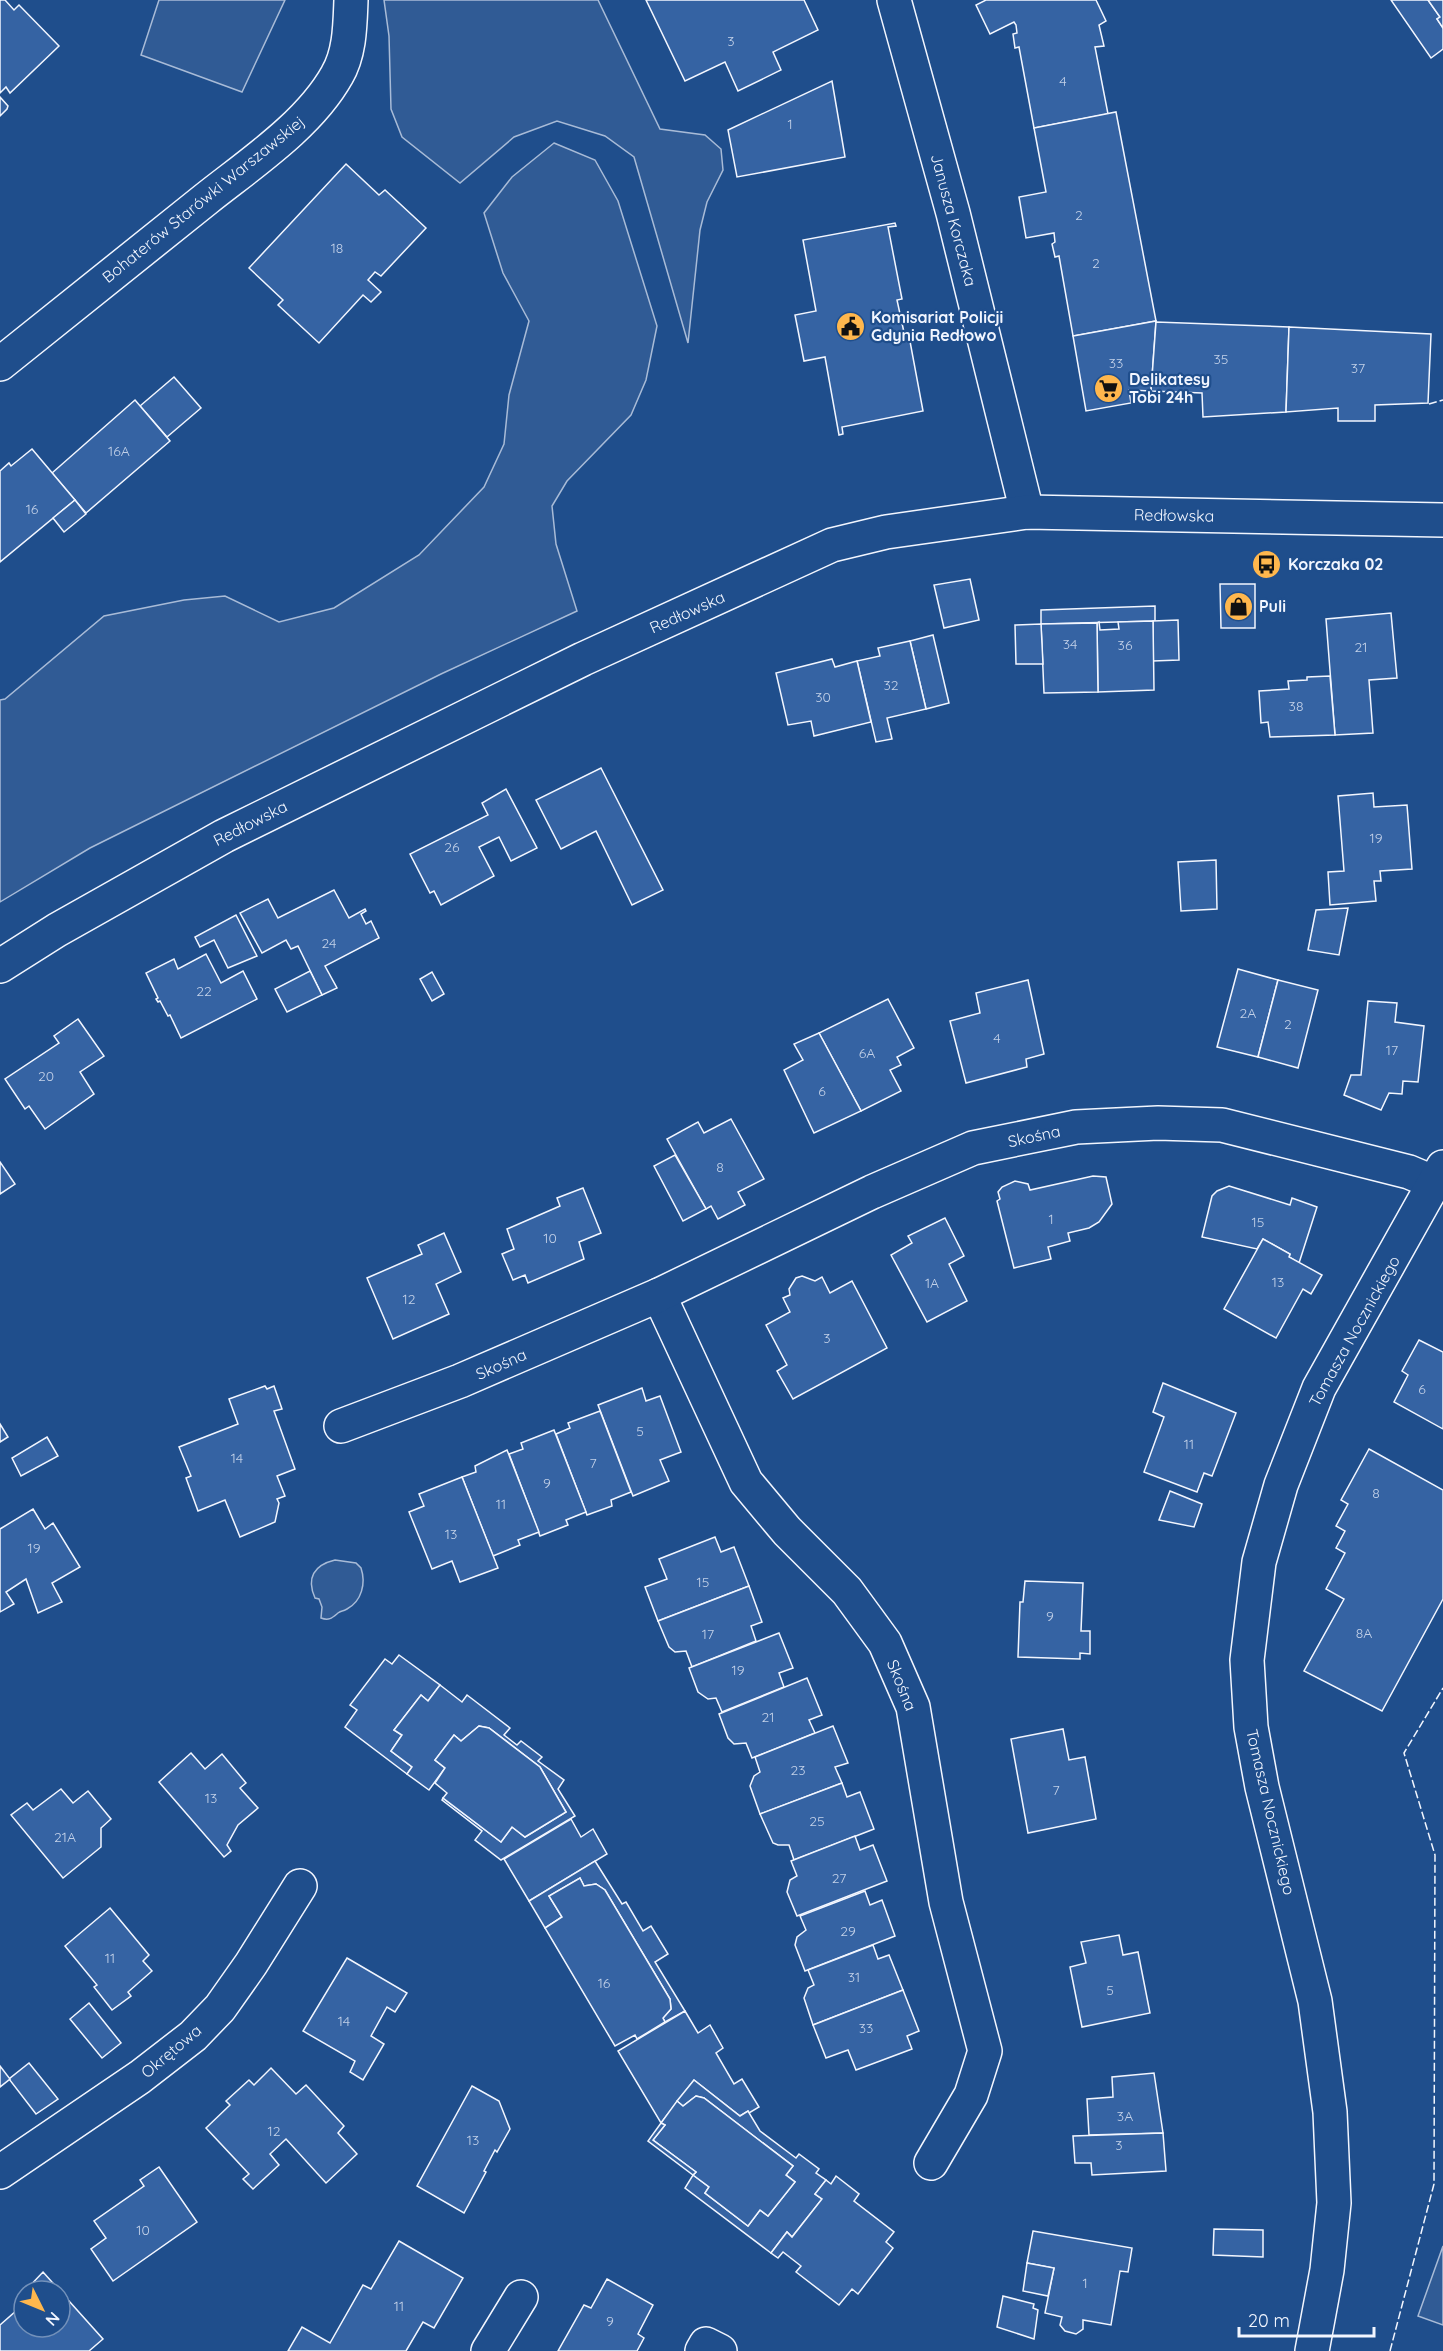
<svg xmlns="http://www.w3.org/2000/svg" width="1443" height="2351" font-family="Quicksand,sans-serif">
	<style>
		.green { fill: #305b95; stroke: #a8bbd7; stroke-width: 1.5 }
		.building { fill: #3563a3; stroke: #f2f6ff; stroke-width: 1.5 }
		.lines { fill: none; stroke-linecap: round; stroke-linejoin: round }
		.minor-casing { stroke: #f2f6ff; stroke-width: 36 }
		.minor { stroke: #1f4e8c; stroke-width: 33 }
		.fence { stroke: #f2f6ff; stroke-width: 1.5; stroke-dasharray: 8 3; stroke-linecap: butt }
		.labels { text-anchor: middle; dominant-baseline: central; stroke-width: 4.5; stroke-linejoin: round; paint-order: stroke }
		.number-label { font-size: 14px; fill: #c3d1e8 }
		.street-label { font-size: 16px; fill: #f2f6ff; stroke: #1f4e8c }
		.poi-label { font-size: 16px; font-weight: bold; fill: #f2f6ff; stroke: #1f4e8c; text-anchor: start }
	</style>
	<rect width="100%" height="100%" fill="#1f4e8c"/>
	<g class="green">
		<polygon points="159,0 285,0 242,92 141,55"/>
		<polygon points="384,0 598,0 660,129 705,135 721,149 723,170 707,202 700,230 688,343 634,157 605,136 557,121 514,137 460,183 402,137 391,109 389,36"/>
		<polygon points="554,143 595,160 618,201 657,326 646,380 631,415 567,481 552,506 556,544 577,611 441,674 90,848 0,902 0,700 5,699 104,616 184,600 225,596 279,622 334,608 419,555 484,487 504,444 509,395 529,321 503,273 484,213 512,177"/>
		<path d="M335,1560L356,1563L361,1568C366,1583 362,1601 347,1609C342,1612 342,1610 338,1613C332,1618 329,1621 321,1618L322,1607L319,1599L315,1598C306,1578 314,1565 335,1560Z"/>
		<polygon points="1443,2246 1443,2325 1418,2316"/>
	</g>
	<g class="building">
		<polygon points="0,0 5,0 14,10 19,5 59,46 10,93 6,87 0,93"/>
		<polygon points="646,0 804,0 818,30 773,52 781,70 738,91 725,62 685,81"/>
		<polygon points="986,0 1096,0 1106,21 1099,25 1104,46 1095,47 1108,114 1034,128 1019,47 1015,48 1013,34 1017,33 1016,25 1014,22 990,34 976,5"/>
		<polygon points="1391,0 1428,0 1440,17 1437,19 1443,28 1443,49 1431,58"/>
		<polygon points="1428,0 1443,0 1443,28 1437,19 1440,17"/>
		<polygon points="832,81 845,157 737,177 728,130"/>
		<polygon points="0,97 8,106 7,109 0,116"/>
		<polygon points="1116,112 1156,321 1073,336 1059,256 1055,257 1052,244 1055,242 1054,233 1026,238 1019,197 1046,192 1034,128"/>
		<polygon points="346,164 379,195 385,190 426,228 381,276 375,272 368,280 381,292 371,302 363,295 319,343 278,305 283,300 249,268"/>
		<polygon points="895,223 896,226 888,227 902,299 897,300 905,337 909,336 923,411 842,427 843,434 839,435 825,357 804,361 795,315 816,311 803,240"/>
		<polygon points="1156,321 1151,391 1129,390 1131,403 1086,411 1073,336"/>
		<polygon points="1156,322 1289,327 1286,412 1203,417 1202,393 1151,391"/>
		<polygon points="1289,327 1431,334 1428,403 1375,405 1375,421 1338,421 1338,408 1286,412"/>
		<polygon points="174,377 201,408 167,437 140,406"/>
		<polygon points="135,400 170,441 86,513 52,473"/>
		<polygon points="32,449 75,500 0,562 0,471 9,463 11,466"/>
		<polygon points="75,500 86,514 64,532 53,518"/>
		<polygon points="970,579 979,620 944,628 934,585"/>
		<polygon points="1220,584 1255,584 1255,628 1221,628"/>
		<polygon points="1155,606 1155,621 1041,624 1041,610"/>
		<polygon points="1391,613 1397,678 1369,680 1373,733 1335,735 1326,619"/>
		<polygon points="1178,620 1179,660 1153,661 1153,621"/>
		<polygon points="1153,621 1154,690 1098,692 1097,623 1099,622 1100,630 1119,629 1118,622"/>
		<polygon points="1097,623 1098,692 1044,693 1041,624"/>
		<polygon points="1041,624 1043,664 1016,664 1015,625"/>
		<polygon points="933,635 949,703 926,709 910,641"/>
		<polygon points="910,641 926,709 887,718 892,739 876,742 857,661 880,656 878,648"/>
		<polygon points="832,659 835,667 857,661 871,722 814,736 811,721 788,725 776,673"/>
		<polygon points="1330,676 1335,735 1270,737 1268,722 1261,723 1259,691 1289,689 1288,681 1307,680 1307,677"/>
		<polygon points="601,768 663,890 632,905 596,831 561,849 536,800"/>
		<polygon points="506,789 537,848 511,861 499,837 479,847 494,876 441,905 434,891 430,893 410,854 488,815 482,803"/>
		<polygon points="1373,793 1374,807 1407,805 1412,869 1380,871 1381,881 1374,881 1376,901 1330,905 1328,872 1344,871 1338,796"/>
		<polygon points="1216,860 1217,909 1181,911 1178,862"/>
		<polygon points="334,890 349,918 365,909 366,911 361,914 366,924 371,921 379,938 325,966 337,988 322,995 298,946 291,949 286,940 262,953 240,913 268,899 278,918"/>
		<polygon points="1348,908 1339,955 1308,950 1316,910"/>
		<polygon points="236,915 257,956 228,968 214,940 200,947 195,937"/>
		<polygon points="206,954 221,983 243,971 257,999 181,1038 170,1015 168,1016 160,1001 158,1002 156,999 158,998 146,973 174,959 178,969"/>
		<polygon points="1238,969 1278,980 1258,1057 1217,1047"/>
		<polygon points="310,971 322,995 287,1012 275,989"/>
		<polygon points="432,972 444,994 432,1001 420,979"/>
		<polygon points="1028,980 1044,1054 1026,1059 1027,1067 966,1083 950,1021 980,1013 976,993"/>
		<polygon points="1278,980 1318,990 1298,1068 1258,1057"/>
		<polygon points="888,999 914,1048 897,1057 901,1065 890,1070 901,1091 861,1111 819,1033"/>
		<polygon points="1368,1001 1397,1003 1395,1022 1424,1026 1418,1082 1403,1081 1402,1094 1389,1093 1381,1110 1344,1095 1351,1075 1361,1075"/>
		<polygon points="78,1019 104,1056 80,1072 94,1094 45,1129 29,1106 25,1109 5,1079 59,1043 54,1036"/>
		<polygon points="819,1033 861,1111 814,1133 784,1070 803,1060 794,1044"/>
		<polygon points="731,1119 764,1179 738,1192 745,1205 718,1219 711,1206 706,1209 667,1139 698,1122 704,1133"/>
		<polygon points="675,1155 706,1209 683,1221 654,1166"/>
		<polygon points="0,1162 15,1184 0,1194"/>
		<polygon points="1093,1176 1106,1177 1112,1204 1099,1222 1089,1228 1068,1233 1070,1241 1048,1247 1051,1259 1014,1268 997,1201 1000,1199 998,1192 1002,1187 1015,1181 1028,1184 1030,1190"/>
		<polygon points="1229,1186 1290,1205 1292,1198 1317,1207 1299,1263 1289,1257 1290,1254 1263,1239 1257,1249 1202,1237 1212,1196 1217,1191"/>
		<polygon points="583,1188 601,1233 579,1242 584,1259 528,1283 525,1275 513,1280 502,1254 514,1249 507,1229 560,1206 557,1198"/>
		<polygon points="945,1218 964,1256 949,1264 967,1301 927,1322 891,1255 912,1243 908,1236"/>
		<polygon points="444,1233 461,1272 436,1284 449,1314 393,1339 367,1278 422,1254 418,1245"/>
		<polygon points="1263,1239 1290,1254 1289,1257 1322,1275 1311,1294 1303,1289 1276,1338 1224,1309"/>
		<polygon points="802,1276 815,1281 822,1277 830,1293 852,1281 887,1348 793,1399 777,1371 787,1365 766,1325 790,1312 783,1298 790,1295 789,1289 796,1278"/>
		<polygon points="1419,1340 1443,1352 1443,1429 1394,1402 1408,1375 1402,1371"/>
		<polygon points="1163,1383 1236,1413 1212,1476 1204,1473 1197,1492 1144,1472 1164,1417 1153,1412"/>
		<polygon points="265,1386 267,1389 274,1386 282,1409 274,1411 295,1469 277,1476 285,1496 277,1499 279,1503 275,1522 240,1537 225,1500 198,1511 186,1478 191,1476 179,1447 238,1424 229,1399"/>
		<polygon points="642,1388 646,1401 660,1396 681,1452 660,1460 669,1481 633,1496 598,1405"/>
		<polygon points="600,1411 631,1492 611,1500 612,1506 587,1515 556,1434 570,1428 568,1423"/>
		<polygon points="0,1424 8,1437 0,1442"/>
		<polygon points="554,1430 586,1512 566,1520 568,1525 540,1536 509,1454 523,1449 521,1443"/>
		<polygon points="47,1437 58,1456 21,1476 12,1458"/>
		<polygon points="1369,1449 1443,1490 1443,1599 1382,1711 1304,1671 1344,1599 1326,1589 1345,1553 1336,1548 1345,1531 1336,1526 1348,1504 1341,1500"/>
		<polygon points="507,1450 539,1532 518,1540 520,1545 493,1556 462,1477 476,1472 475,1466"/>
		<polygon points="462,1477 498,1568 460,1582 452,1561 432,1569 409,1512 424,1506 419,1494"/>
		<polygon points="1170,1491 1202,1504 1194,1527 1159,1520"/>
		<polygon points="33,1509 45,1529 53,1523 80,1567 52,1583 62,1602 38,1613 26,1579 6,1592 14,1604 0,1612 0,1529"/>
		<polygon points="715,1537 721,1552 734,1547 749,1586 658,1621 645,1587 667,1579 659,1559"/>
		<polygon points="1025,1581 1083,1583 1081,1631 1090,1631 1090,1654 1080,1653 1080,1659 1018,1657 1020,1602 1023,1602"/>
		<polygon points="749,1586 762,1622 751,1626 756,1641 692,1667 686,1651 675,1652 669,1647 658,1621"/>
		<polygon points="779,1633 793,1668 779,1673 784,1687 722,1712 716,1698 708,1699 698,1692 689,1668"/>
		<polygon points="399,1655 440,1685 428,1701 421,1695 394,1730 402,1735 391,1751 412,1767 407,1774 345,1727 357,1710 350,1705 385,1659 392,1664"/>
		<polygon points="807,1678 822,1715 809,1720 815,1733 752,1758 746,1743 734,1744 728,1738 719,1714"/>
		<polygon points="440,1685 462,1702 467,1695 510,1728 504,1735 517,1745 521,1741 542,1757 538,1761 564,1780 558,1789 575,1816 501,1860 475,1840 482,1831 442,1800 443,1798 501,1842 512,1827 525,1837 566,1812 540,1767 489,1728 479,1726 461,1741 454,1735 435,1760 445,1768 429,1790 407,1774 412,1767 391,1751 402,1735 394,1730 421,1695 428,1701"/>
		<polygon points="479,1726 489,1728 540,1767 566,1812 525,1837 512,1827 501,1842 443,1798 447,1793 435,1783 445,1768 435,1760 454,1735 461,1741"/>
		<polygon points="833,1726 848,1763 835,1767 842,1783 760,1814 750,1786 754,1776 760,1772 755,1757"/>
		<polygon points="1063,1729 1069,1760 1085,1757 1096,1819 1028,1833 1011,1739"/>
		<polygon points="191,1753 205,1769 222,1754 246,1783 240,1788 258,1808 238,1825 227,1845 231,1851 224,1857 159,1782"/>
		<polygon points="842,1783 847,1797 860,1792 874,1829 794,1860 789,1845 778,1845 773,1843 760,1814"/>
		<polygon points="61,1789 73,1803 88,1791 111,1819 101,1828 101,1847 63,1878 11,1815 27,1803 33,1810"/>
		<polygon points="571,1819 581,1837 593,1829 607,1854 529,1901 504,1859"/>
		<polygon points="855,1836 860,1850 873,1845 887,1881 797,1916 787,1892 790,1880 797,1876 791,1861"/>
		<polygon points="595,1861 622,1904 626,1902 643,1931 651,1926 668,1954 655,1962 685,2011 665,2022 663,2018 671,2009 670,1999 605,1890 596,1884 584,1886 580,1878 549,1896 562,1917 545,1928 529,1901"/>
		<polygon points="580,1878 584,1886 596,1884 605,1890 670,1999 671,2009 663,2018 665,2022 637,2039 635,2035 615,2046 545,1928 562,1917 549,1896"/>
		<polygon points="865,1891 870,1905 882,1900 895,1936 805,1971 795,1945 797,1937 806,1930 800,1916"/>
		<polygon points="110,1908 149,1955 143,1961 152,1971 128,1992 131,1996 112,2010 94,1987 97,1985 65,1946"/>
		<polygon points="1119,1935 1123,1955 1138,1952 1150,2013 1082,2027 1070,1967 1086,1963 1081,1942"/>
		<polygon points="873,1945 878,1959 889,1955 903,1990 813,2025 804,1998 808,1988 814,1985 808,1970"/>
		<polygon points="347,1958 407,1993 395,2012 387,2007 371,2036 384,2044 363,2080 350,2072 355,2061 303,2031"/>
		<polygon points="903,1990 919,2031 907,2036 912,2049 856,2070 848,2050 826,2058 813,2025"/>
		<polygon points="89,2003 121,2043 102,2058 70,2019"/>
		<polygon points="685,2011 698,2033 710,2025 723,2048 716,2053 734,2084 742,2079 759,2107 749,2113 748,2111 740,2116 694,2080 661,2123 618,2051"/>
		<polygon points="29,2063 58,2099 36,2114 9,2079"/>
		<polygon points="0,2066 10,2079 0,2087"/>
		<polygon points="271,2068 296,2094 306,2085 344,2126 338,2133 357,2154 326,2183 286,2139 270,2154 279,2165 253,2189 243,2179 249,2174 206,2128 230,2105 226,2101 249,2080 254,2085"/>
		<polygon points="1154,2073 1163,2133 1089,2135 1087,2099 1113,2097 1112,2077"/>
		<polygon points="694,2080 740,2116 748,2111 760,2131 796,2158 799,2154 819,2169 816,2173 826,2180 815,2194 822,2199 792,2237 787,2232 771,2253 685,2188 693,2175 709,2187 705,2193 748,2226 760,2210 768,2216 795,2182 786,2175 793,2166 704,2098 696,2096 683,2106 677,2101"/>
		<polygon points="472,2086 499,2101 510,2129 497,2152 495,2150 484,2171 486,2172 464,2213 417,2186"/>
		<polygon points="696,2096 704,2098 793,2166 786,2175 795,2182 768,2216 760,2210 748,2226 705,2193 709,2187 693,2175 696,2172 653,2140 665,2125 661,2123 677,2101 683,2106"/>
		<polygon points="661,2123 665,2125 653,2140 696,2172 693,2175 648,2141"/>
		<polygon points="1163,2133 1166,2171 1092,2175 1091,2163 1075,2163 1073,2136"/>
		<polygon points="159,2167 197,2222 113,2281 91,2249 106,2238 94,2221 144,2186 140,2180"/>
		<polygon points="836,2176 859,2194 854,2201 894,2232 886,2242 893,2248 858,2294 852,2289 839,2305 796,2272 801,2266 783,2252 778,2258 771,2253 787,2232 792,2237 822,2199 815,2194 826,2180 831,2184"/>
		<polygon points="1214,2229 1263,2230 1263,2257 1213,2255"/>
		<polygon points="1033,2231 1132,2248 1128,2272 1120,2271 1111,2325 1083,2320 1083,2329 1076,2334 1065,2331 1060,2325 1062,2317 1045,2313 1054,2268 1027,2263"/>
		<polygon points="399,2241 463,2278 434,2328 423,2322 406,2351 288,2351 302,2327 330,2343 363,2285 371,2289"/>
		<polygon points="1027,2263 1054,2268 1048,2296 1023,2291"/>
		<polygon points="43,2272 103,2339 89,2351 0,2351 0,2325 24,2304 24,2327 60,2327 60,2291 25,2291"/>
		<polygon points="607,2279 653,2305 638,2334 644,2338 637,2351 558,2351 584,2305 591,2308"/>
		<polygon points="1003,2296 1034,2304 1033,2308 1038,2310 1034,2339 997,2327"/>
	</g>
	<g class="lines">
		<defs>
			<g id="minor">
				<polyline points="894,0 953,213 1027,512"/>
				<path d="M0,364C68,309 137,254 206,199C250,164 309,125 337,75C350,53 350,25 351,0"/>
				<polyline points="0,966 57,930 224,836 583,659 832,545 886,532 1027,512 1443,520"/>
				<polyline points="659,1295 746,1482 787,1531 847,1591 885,1643 913,1707 946,1902 985,2051 971,2095 931,2163"/>
				<polyline points="341,1426 460,1381 659,1295 872,1192 973,1148 1076,1127 1158,1123 1222,1125 1409,1172 1435,1183"/>
				<polyline points="0,2172 140,2077 193,2036 220,2008 251,1964 300,1886"/>
				<polyline points="488,2351 521,2297"/>
				<polyline points="702,2351 706,2344 720,2351"/>
				<polyline points="1312,2351 1327,2270 1334,2203 1330,2112 1315,2001 1262,1787 1251,1727 1247,1660 1259,1562 1281,1485 1319,1388 1443,1167"/>
			</g>
		</defs>
		<use href="#minor" class="minor-casing"/>
		<use href="#minor" class="minor"/>
		<g class="fence">
			<polyline points="1429,404 1443,400"/>
			<polyline points="1390,2351 1434,2184 1435,1855 1404,1753 1443,1688"/>
		</g>
	</g>
	<defs>
		<symbol id="civic-disc" viewBox="-11 -11 22 22"><circle r="9.5" fill="#ffb74d" stroke="#1f4e8c"/><path d="M-.6-6.5H3V-4.5H.6V-3L4-1V1h2V6H-6V1h2V-1L-.6-3ZM-1.2 2.5V6h2.4V2.5Z" fill="#111"/></symbol>
		<symbol id="supermarket-disc" viewBox="-11 -11 22 22"><circle r="9.5" fill="#ffb74d" stroke="#1f4e8c"/><path d="M-6-5.5h2.5l.6 2H6L4.5 2H-2.5L-4.4-4H-6ZM-1.5 3.2a1.3 1.3 0 1 0 .1 0ZM3 3.2a1.3 1.3 0 1 0 .1 0Z" fill="#111"/></symbol>
		<symbol id="bus-disc" viewBox="-11 -11 22 22"><circle r="9.5" fill="#ffb74d" stroke="#1f4e8c"/><path d="M-5-6H5V4H4V6H2V4H-2V6H-4V4H-5ZM-3.5-4V0h7V-4ZM-3.5 1.2v1.5H-2V1.2ZM2 1.2v1.5H3.5V1.2Z" fill="#111"/></symbol>
		<symbol id="shop-disc" viewBox="-11 -11 22 22"><circle r="9.5" fill="#ffb74d" stroke="#1f4e8c"/><path d="M-5-2.5h2.3a2.7 3.5 0 0 1 5.4 0H5L5.5 6h-11ZM-1.5-2.5h3a1.5 2.3 0 0 0-3 0Z" fill="#111"/></symbol>
	</defs>
	<g fill-rule="evenodd">
		<use href="#civic-disc" x="834" y="310" width="33" height="33"/>
		<use href="#supermarket-disc" x="1092" y="372" width="33" height="33"/>
		<use href="#bus-disc" x="1250" y="548" width="33" height="33"/>
		<use href="#shop-disc" x="1222" y="590" width="33" height="33"/>
	</g>
	<g class="labels">
		<g class="number-label">
			<text x="731" y="41">3</text>
			<text x="1063" y="81">4</text>
			<text x="790" y="124">1</text>
			<text x="1079" y="215">2</text>
			<text x="337" y="248">18</text>
			<text x="1096" y="263">2</text>
			<text x="1221" y="359">35</text>
			<text x="1116" y="363">33</text>
			<text x="1358" y="368">37</text>
			<text x="119" y="451">16A</text>
			<text x="32" y="509">16</text>
			<text x="1070" y="644">34</text>
			<text x="1125" y="645">36</text>
			<text x="1361" y="647">21</text>
			<text x="891" y="685">32</text>
			<text x="823" y="697">30</text>
			<text x="1296" y="706">38</text>
			<text x="1376" y="838">19</text>
			<text x="452" y="847">26</text>
			<text x="329" y="943">24</text>
			<text x="204" y="991">22</text>
			<text x="1248" y="1013">2A</text>
			<text x="1288" y="1024">2</text>
			<text x="997" y="1038">4</text>
			<text x="1392" y="1050">17</text>
			<text x="867" y="1053">6A</text>
			<text x="46" y="1076">20</text>
			<text x="822" y="1091">6</text>
			<text x="720" y="1167">8</text>
			<text x="1051" y="1219">1</text>
			<text x="1258" y="1222">15</text>
			<text x="550" y="1238">10</text>
			<text x="1278" y="1282">13</text>
			<text x="932" y="1283">1A</text>
			<text x="409" y="1299">12</text>
			<text x="827" y="1338">3</text>
			<text x="1422" y="1389">6</text>
			<text x="640" y="1431">5</text>
			<text x="1189" y="1444">11</text>
			<text x="237" y="1458">14</text>
			<text x="593" y="1463">7</text>
			<text x="547" y="1483">9</text>
			<text x="1376" y="1493">8</text>
			<text x="501" y="1504">11</text>
			<text x="451" y="1534">13</text>
			<text x="34" y="1548">19</text>
			<text x="703" y="1582">15</text>
			<text x="1050" y="1616">9</text>
			<text x="1364" y="1633">8A</text>
			<text x="708" y="1634">17</text>
			<text x="738" y="1670">19</text>
			<text x="768" y="1717">21</text>
			<text x="798" y="1770">23</text>
			<text x="1056" y="1790">7</text>
			<text x="211" y="1798">13</text>
			<text x="817" y="1821">25</text>
			<text x="65" y="1837">21A</text>
			<text x="839" y="1878">27</text>
			<text x="848" y="1931">29</text>
			<text x="110" y="1958">11</text>
			<text x="854" y="1977">31</text>
			<text x="604" y="1983">16</text>
			<text x="1110" y="1990">5</text>
			<text x="344" y="2021">14</text>
			<text x="866" y="2028">33</text>
			<text x="1125" y="2116">3A</text>
			<text x="274" y="2131">12</text>
			<text x="473" y="2140">13</text>
			<text x="1119" y="2145">3</text>
			<text x="143" y="2230">10</text>
			<text x="1085" y="2283">1</text>
			<text x="399" y="2306">11</text>
			<text x="610" y="2321">9</text>
		</g>
		<g class="street-label">
			<text transform="translate(203 199) rotate(-39)">Bohaterów Starówki Warszawskiej</text>
			<text transform="translate(954 220) rotate(75)">Janusza Korczaka</text>
			<text transform="translate(1174 515) rotate(1)">Redłowska</text>
			<text transform="translate(687 612) rotate(-24)">Redłowska</text>
			<text transform="translate(250 823) rotate(-27)">Redłowska</text>
			<text transform="translate(1034 1136) rotate(-12)">Skośna</text>
			<text transform="translate(1354 1331) rotate(-61)">Tomasza Nocznickiego</text>
			<text transform="translate(501 1364) rotate(-24)">Skośna</text>
			<text transform="translate(902 1685) rotate(68)">Skośna</text>
			<text transform="translate(1271 1812) rotate(77)">Tomasza Nocznickiego</text>
			<text transform="translate(171 2051) rotate(-40)">Okrętowa</text>
		</g>
		<g class="poi-label">
			<text x="871" y="317">Komisariat Policji<tspan x="871" dy="18">Gdynia Redłowo</tspan></text>
			<text x="1129" y="379">Delikatesy<tspan x="1129" dy="18">Tobi 24h</tspan></text>
			<text x="1288" y="564">Korczaka 02</text>
			<text x="1259" y="606">Puli</text>
		</g>
	</g>
	<g transform="translate(42 2309) rotate(133)"><circle r="28" fill="#1f4e8c" stroke="#7391ba" stroke-width="1.5"/>
	<path d="M0-4.5L10 22L0 15L-10 22Z" fill="#ffb74d"/>
	<text y="-9" font-size="16" font-weight="bold" text-anchor="middle" fill="#f2f6ff">N</text>
	</g>
	<path d="M1239 2327v9h135v-9" fill="none" stroke="#f2f6ff" stroke-width="3"/>
	<text x="1248" y="2327" font-size="18" fill="#f2f6ff" stroke="#1f4e8c" stroke-width="4.5" paint-order="stroke">20 m</text>
</svg>
